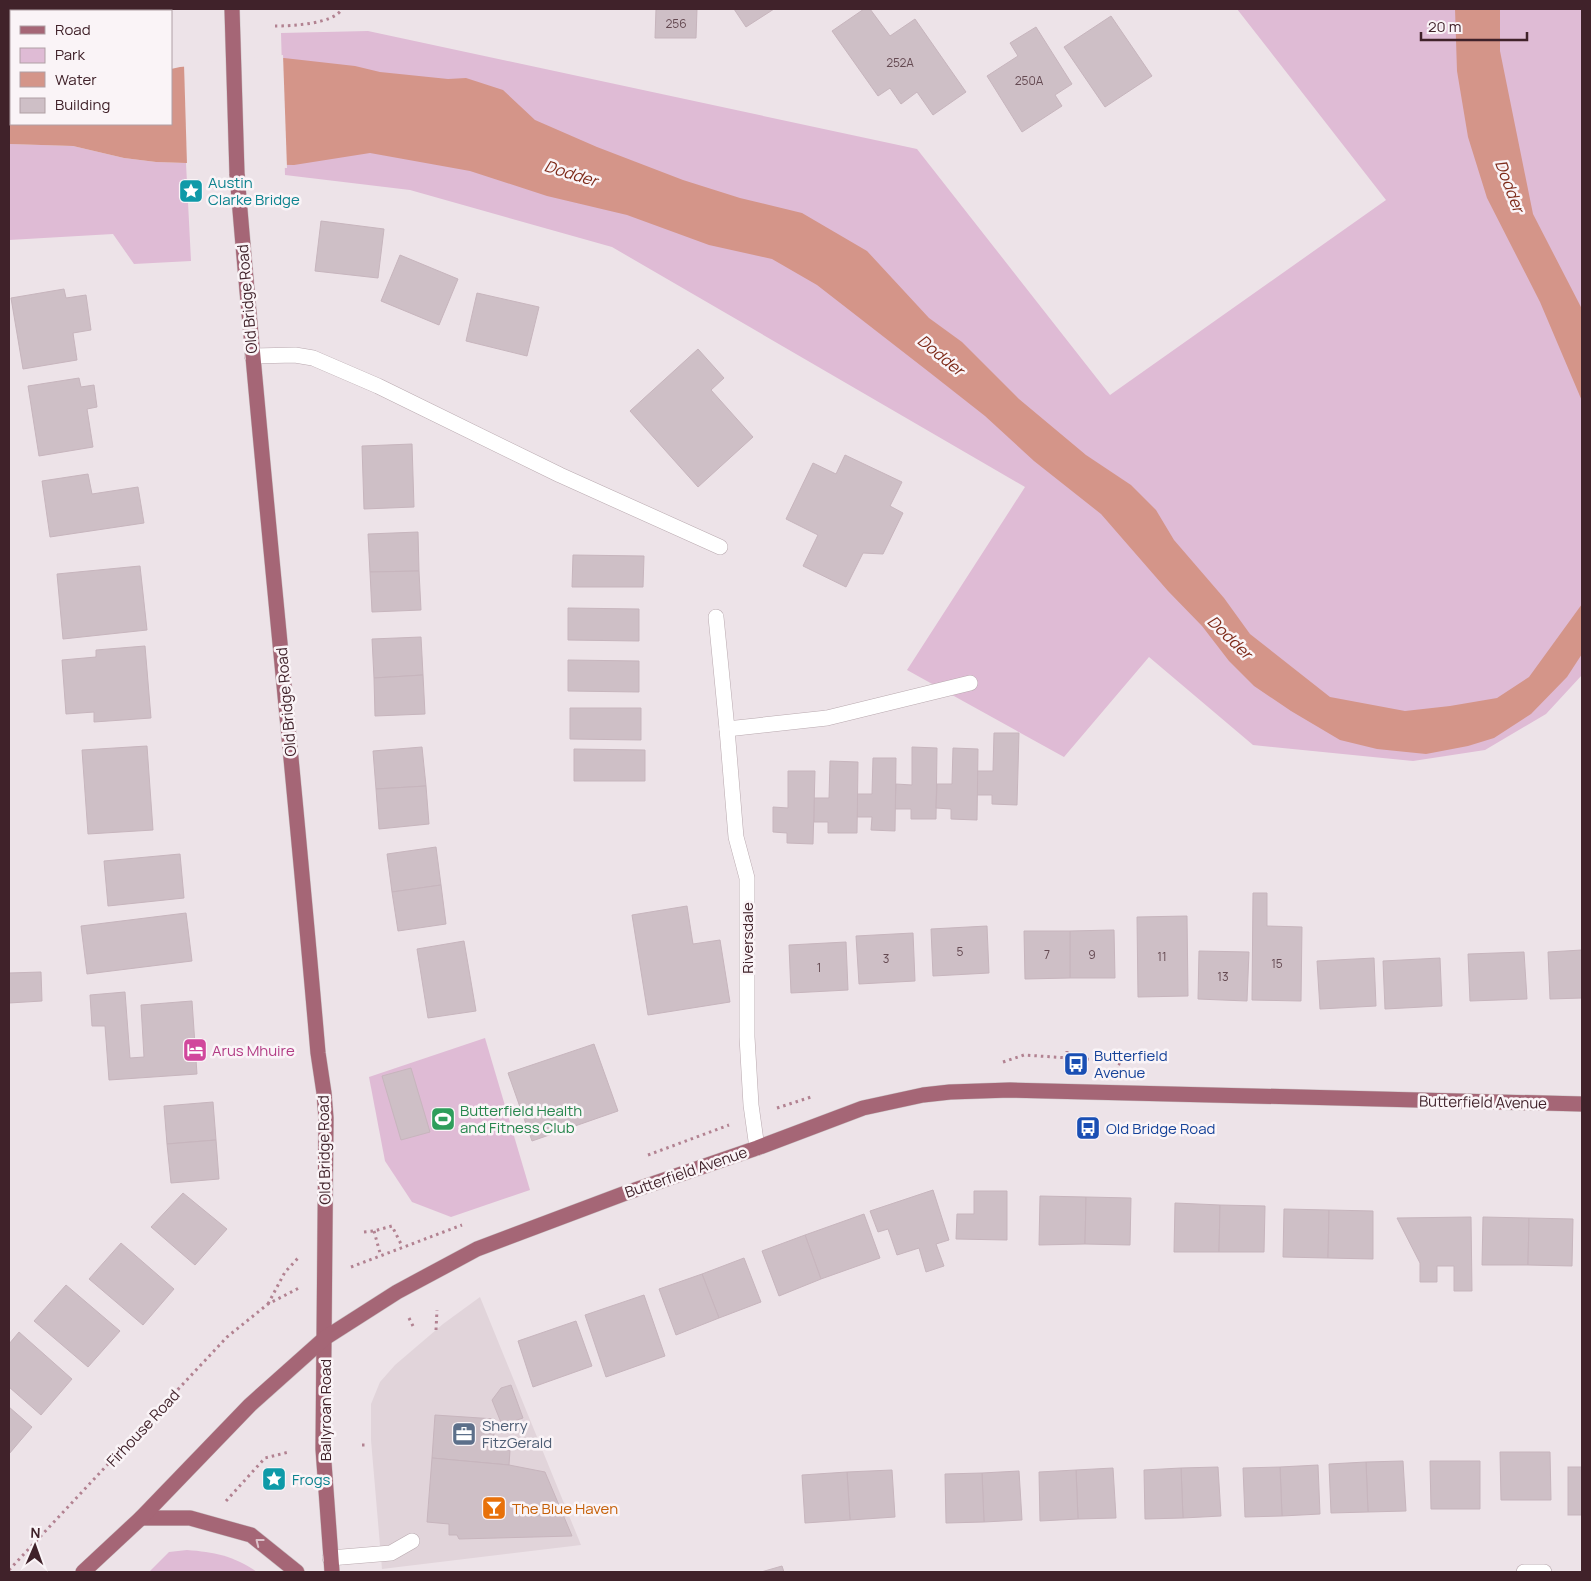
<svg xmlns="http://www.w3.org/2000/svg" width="1591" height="1581" font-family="Manrope,sans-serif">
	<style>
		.built { fill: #e1d4da }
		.green { fill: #dfbbd5 }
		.water { fill: #d49589 }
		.pier { fill: #ede3e8 }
		.building { fill: #cebfc6; stroke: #c7b5bd }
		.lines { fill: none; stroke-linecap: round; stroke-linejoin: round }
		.minor-casing { stroke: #b9a9af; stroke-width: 16 }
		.major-casing { stroke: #cac1c3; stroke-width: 16 }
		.path { stroke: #b28291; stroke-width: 3; stroke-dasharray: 2.5 4; stroke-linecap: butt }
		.minor { stroke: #fff; stroke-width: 15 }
		.major { stroke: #a56676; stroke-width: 15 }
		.major-bridge-casing { stroke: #cac1c3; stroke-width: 16; stroke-linecap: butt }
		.major-bridge { stroke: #a56676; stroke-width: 15 }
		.oneway { stroke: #dcc2ca }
		.labels { text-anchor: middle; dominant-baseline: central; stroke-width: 5; stroke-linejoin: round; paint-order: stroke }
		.number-label { font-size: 12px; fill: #644951 }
		.culture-label { font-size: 15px; fill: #0d838f; stroke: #faf4f7; text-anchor: start }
		.street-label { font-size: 15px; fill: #40222a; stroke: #faf4f7 }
		.hotel-label { font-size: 15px; fill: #b23c85; stroke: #faf4f7; text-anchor: start }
		.transit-label { font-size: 15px; fill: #164399; stroke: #faf4f7; text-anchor: start }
		.leisure-label { font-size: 15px; fill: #27864d; stroke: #faf4f7; text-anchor: start }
		.service-label { font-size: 15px; fill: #4e5e75; stroke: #faf4f7; text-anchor: start }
		.food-label { font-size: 15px; fill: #c56008; stroke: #faf4f7; text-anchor: start }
		.water-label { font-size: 16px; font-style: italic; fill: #7e2a19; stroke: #faf4f7 }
	</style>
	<rect width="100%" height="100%" fill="#ede3e8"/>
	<polygon class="built" points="480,1297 581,1545 382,1569 371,1440 371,1404 380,1382 395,1365 443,1324"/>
	<g class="green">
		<polygon points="9,9 80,9 80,11 11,11 11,105 9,105"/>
		<polygon points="1237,9 1582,9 1582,675 1546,714 1485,750 1413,761 1253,745 1149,657 1064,757 907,670 1025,487 612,247 410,190 285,175 281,33 368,31 917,149 1110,395 1386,200"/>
		<polygon points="9,144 73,146 124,158 156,162 186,163 191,261 134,264 113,234 9,240"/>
		<polygon points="485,1038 530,1190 451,1217 412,1202 385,1161 369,1077"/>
		<path d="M187,1550C214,1552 234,1556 257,1572H149L169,1552Z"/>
	</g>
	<g class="water">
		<polygon points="1455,9 1500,9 1500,51 1533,214 1582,309 1582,401 1540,302 1487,198 1468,137 1457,71"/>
		<polygon points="284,58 355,66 380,72 448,79 466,78 503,90 535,120 597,147 683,180 740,198 802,213 867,251 929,318 962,342 1019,399 1086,455 1131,485 1156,510 1174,540 1224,598 1250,634 1330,697 1405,711 1450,706 1497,698 1529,677 1582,604 1582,654 1567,677 1531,714 1494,738 1468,746 1426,754 1377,749 1340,740 1291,711 1254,686 1229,661 1202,626 1168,591 1101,514 1034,461 985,416 929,372 817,285 772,259 709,245 627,215 547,196 470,171 370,153 294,165 186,163 156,162 124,158 73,146 9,144 9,105 11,105 11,124 171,124 171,69 180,67"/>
	</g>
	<polygon class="pier" points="283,55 287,168 187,165 184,64"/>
	<g class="building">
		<polygon points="656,9 697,9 696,38 655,38"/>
		<polygon points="734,9 774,9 746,27"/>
		<polygon points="864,9 870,9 890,36 915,19 966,92 933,115 917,92 901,104 890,88 878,96 832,31"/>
		<polygon points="1111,16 1152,76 1105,107 1064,47"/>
		<polygon points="1036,27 1072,84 1055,95 1062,106 1022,132 987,76 1018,56 1010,43"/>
		<polygon points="321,221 384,229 378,278 315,271"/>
		<polygon points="400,255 458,279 439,325 381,301"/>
		<polygon points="64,289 66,298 86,295 91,330 73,333 77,360 23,369 11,298"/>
		<polygon points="477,293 539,307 527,356 466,341"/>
		<polygon points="698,349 724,378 711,390 753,437 698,487 630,411"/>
		<polygon points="79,378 81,387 94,385 97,407 87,409 93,447 39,456 28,386"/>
		<polygon points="412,444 414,507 364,509 362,446"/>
		<polygon points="845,455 902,482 890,506 903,513 883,554 863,553 846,587 803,566 818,535 786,519 813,463 836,474"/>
		<polygon points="88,474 92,494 138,487 144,523 50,537 42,481"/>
		<polygon points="418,532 419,571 370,572 368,534"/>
		<polygon points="573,555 644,556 643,587 572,587"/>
		<polygon points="140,566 147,630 63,639 57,574"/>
		<polygon points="419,571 421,610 372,612 370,572"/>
		<polygon points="568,608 639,609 639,641 568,640"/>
		<polygon points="421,637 423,675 374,678 372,639"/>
		<polygon points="145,646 151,718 94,722 94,712 66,714 62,660 96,657 96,650"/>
		<polygon points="568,660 639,661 639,692 568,691"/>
		<polygon points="423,675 425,714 375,716 374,678"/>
		<polygon points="570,708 641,708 641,740 570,739"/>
		<polygon points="994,733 1019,733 1017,805 992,804 992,795 977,795 977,771 993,771"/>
		<polygon points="147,746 153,830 88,834 82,750"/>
		<polygon points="422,747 426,786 376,789 373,751"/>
		<polygon points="912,747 937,748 936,819 911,819 911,809 895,809 896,784 912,785"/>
		<polygon points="953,748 978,749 977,820 951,819 951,809 936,808 937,784 952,784"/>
		<polygon points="574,749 645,750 645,781 574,781"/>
		<polygon points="873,758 896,758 895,831 871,830 872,817 857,817 857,794 872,794"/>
		<polygon points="830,761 858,762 857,833 828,833 828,822 814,822 814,798 829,798"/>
		<polygon points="788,771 815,771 813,844 787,843 787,833 773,832 773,807 788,808"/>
		<polygon points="426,786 429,824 379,829 376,789"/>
		<polygon points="436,847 441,885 392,892 387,854"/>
		<polygon points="180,854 184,898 108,906 104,861"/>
		<polygon points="441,885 446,924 398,931 392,892"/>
		<polygon points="1253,893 1267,893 1267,926 1302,927 1301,1001 1252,1000"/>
		<polygon points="687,906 693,944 720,940 730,1002 648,1015 632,915"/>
		<polygon points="186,913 192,961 87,974 81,926"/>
		<polygon points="1187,916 1188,996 1138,997 1137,917"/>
		<polygon points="987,926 989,973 933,976 931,929"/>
		<polygon points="1114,930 1115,978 1070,978 1070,931"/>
		<polygon points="1024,931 1070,931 1070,978 1025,979"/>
		<polygon points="913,933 915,981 859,984 856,936"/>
		<polygon points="464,941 476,1011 428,1018 417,949"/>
		<polygon points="846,942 848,990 791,993 789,945"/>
		<polygon points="1582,950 1582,998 1550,999 1548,952"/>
		<polygon points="1199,951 1249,952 1247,1001 1198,999"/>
		<polygon points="1524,952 1527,999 1470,1001 1468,954"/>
		<polygon points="1374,958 1376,1006 1320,1009 1317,961"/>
		<polygon points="1440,958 1442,1006 1385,1009 1383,961"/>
		<polygon points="41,972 42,1001 9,1003 9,973"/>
		<polygon points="125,992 130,1058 144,1057 141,1005 192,1001 197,1074 109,1080 105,1026 92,1026 90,995"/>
		<polygon points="594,1044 618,1111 532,1141 508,1073"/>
		<polygon points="411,1068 430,1132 401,1140 382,1076"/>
		<polygon points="213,1102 216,1140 167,1144 164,1106"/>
		<polygon points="216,1140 219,1179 171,1183 167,1144"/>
		<polygon points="933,1190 949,1240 936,1244 944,1266 926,1272 919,1248 897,1255 888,1229 878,1232 870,1211"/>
		<polygon points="974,1191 1007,1191 1007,1240 956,1239 957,1214 974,1214"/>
		<polygon points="183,1193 227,1229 195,1265 151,1227"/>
		<polygon points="1040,1196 1086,1197 1085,1244 1039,1245"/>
		<polygon points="1086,1197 1131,1198 1130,1245 1085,1244"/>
		<polygon points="1175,1203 1220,1205 1219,1252 1174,1252"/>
		<polygon points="1220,1205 1265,1206 1264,1252 1219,1252"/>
		<polygon points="1284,1209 1329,1210 1328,1258 1283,1257"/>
		<polygon points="1329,1210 1373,1211 1373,1259 1328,1258"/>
		<polygon points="864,1214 880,1258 821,1279 805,1235"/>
		<polygon points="1471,1217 1472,1291 1454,1291 1454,1266 1437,1266 1437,1282 1420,1282 1420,1263 1397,1218"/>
		<polygon points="1483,1217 1529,1218 1528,1265 1482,1265"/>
		<polygon points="1529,1218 1573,1219 1572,1266 1528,1265"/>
		<polygon points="805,1235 821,1279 779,1296 762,1251"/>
		<polygon points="121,1243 174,1289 143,1325 89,1279"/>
		<polygon points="744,1258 761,1302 719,1318 702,1274"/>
		<polygon points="702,1274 719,1318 676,1335 659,1289"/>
		<polygon points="66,1285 120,1331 88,1367 34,1321"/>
		<polygon points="644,1295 665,1356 606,1377 585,1315"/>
		<polygon points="576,1321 592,1366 533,1387 518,1341"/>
		<polygon points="19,1332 72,1379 41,1415 9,1387 9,1344"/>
		<polygon points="511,1385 523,1418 502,1425 492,1400 501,1388"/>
		<polygon points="9,1407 32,1427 9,1454"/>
		<polygon points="435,1415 495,1419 493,1449 510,1450 509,1465 432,1458"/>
		<polygon points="1500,1452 1550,1452 1551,1500 1501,1500"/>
		<polygon points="432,1458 509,1465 545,1472 572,1536 459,1539 457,1535 449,1535 449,1524 427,1522"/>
		<polygon points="1403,1461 1406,1511 1368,1512 1366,1462"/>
		<polygon points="1430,1461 1480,1461 1480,1509 1431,1509"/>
		<polygon points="1366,1462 1368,1512 1331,1513 1329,1464"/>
		<polygon points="1318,1465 1320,1514 1282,1516 1280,1467"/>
		<polygon points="1218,1467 1221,1516 1183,1518 1181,1468"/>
		<polygon points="1280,1467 1282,1516 1245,1517 1243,1468"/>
		<rect x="1568" y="1467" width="14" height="48"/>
		<polygon points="1113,1468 1116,1518 1078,1519 1076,1470"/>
		<polygon points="1181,1468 1183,1518 1145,1519 1144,1470"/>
		<polygon points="892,1470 895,1517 850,1520 847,1472"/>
		<polygon points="1076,1470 1078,1519 1040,1521 1039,1472"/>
		<polygon points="1019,1471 1022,1520 984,1522 982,1473"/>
		<polygon points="847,1472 850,1520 805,1523 802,1475"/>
		<polygon points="982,1473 984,1522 946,1523 945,1474"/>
		<polygon points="782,1566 784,1572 761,1572"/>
	</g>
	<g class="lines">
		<defs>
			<g id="minor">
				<polyline points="252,356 295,355 313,358 378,386 560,475 720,547"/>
				<polyline points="716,617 727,729"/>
				<polyline points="757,1148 751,1105 747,1037 747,878 736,837 727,729 827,718 970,683"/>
				<polyline points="330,1558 391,1553 412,1541"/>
				<polyline points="1524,1572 1544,1572"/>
			</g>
			<g id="major">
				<path d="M237,174C261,467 293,760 318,1053L324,1093L326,1118L323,1449L332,1572"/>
				<polyline points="141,1518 190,1518 251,1535 297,1572"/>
				<polyline points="83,1572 141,1518 250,1405 325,1338 397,1292 477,1249 623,1194 757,1148 863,1108 923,1095 950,1092 1010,1090 1582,1104"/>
			</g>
		</defs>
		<use href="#minor" class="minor-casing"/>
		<use href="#major" class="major-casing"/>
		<g class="path">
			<polyline points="90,9 92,11"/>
			<path d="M275,26C292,26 333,24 342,9"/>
			<polyline points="1003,1062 1024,1055 1113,1061 1122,1065"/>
			<polyline points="1066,1065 1067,1051"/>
			<polyline points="777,1108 814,1096"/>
			<polyline points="648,1155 729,1125"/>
			<polyline points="374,1231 380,1253"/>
			<polyline points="364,1232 374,1231 392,1226 401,1244"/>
			<polyline points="351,1267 462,1225"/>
			<polyline points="268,1304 285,1272 299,1257"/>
			<polyline points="409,1318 413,1326"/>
			<polyline points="436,1330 437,1310"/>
			<polyline points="362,1445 366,1445"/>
			<polyline points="226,1501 265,1458 289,1452"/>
			<polyline points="9,1570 227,1337 268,1304 299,1288"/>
		</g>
		<use href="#minor" class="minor"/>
		<use href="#major" class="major"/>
		<defs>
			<polyline id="major-bridge" points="232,9 237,174"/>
		</defs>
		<use href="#major-bridge" class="major-bridge-casing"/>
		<use href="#major-bridge" class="major-bridge"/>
	</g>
	<defs><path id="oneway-chevron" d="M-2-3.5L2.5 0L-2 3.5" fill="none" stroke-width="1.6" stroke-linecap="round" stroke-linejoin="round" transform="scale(1.25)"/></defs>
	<use class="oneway" href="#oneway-chevron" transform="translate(259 1542) rotate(-142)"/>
	<defs>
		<symbol id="sight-square" viewBox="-11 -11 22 22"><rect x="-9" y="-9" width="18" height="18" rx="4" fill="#0f9aa8" stroke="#faf4f7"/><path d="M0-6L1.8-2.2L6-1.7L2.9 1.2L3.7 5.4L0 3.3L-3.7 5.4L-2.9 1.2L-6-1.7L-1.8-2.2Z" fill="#fff"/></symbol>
		<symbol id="hotel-square" viewBox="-11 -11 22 22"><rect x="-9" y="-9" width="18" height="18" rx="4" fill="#d1479c" stroke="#faf4f7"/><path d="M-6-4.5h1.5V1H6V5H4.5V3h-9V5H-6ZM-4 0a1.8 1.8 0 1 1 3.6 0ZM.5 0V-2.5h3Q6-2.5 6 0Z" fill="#fff"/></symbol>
		<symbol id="bus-square" viewBox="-11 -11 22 22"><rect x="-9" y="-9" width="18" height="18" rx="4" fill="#1a4fb4" stroke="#faf4f7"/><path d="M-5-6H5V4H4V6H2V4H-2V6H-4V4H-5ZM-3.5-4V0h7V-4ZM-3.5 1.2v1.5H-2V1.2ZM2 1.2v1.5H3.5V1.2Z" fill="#fff"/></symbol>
		<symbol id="stadium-square" viewBox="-11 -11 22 22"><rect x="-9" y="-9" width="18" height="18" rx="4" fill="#2e9e5b" stroke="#faf4f7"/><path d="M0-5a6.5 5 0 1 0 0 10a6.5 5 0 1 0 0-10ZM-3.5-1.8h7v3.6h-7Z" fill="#fff"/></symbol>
		<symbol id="office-square" viewBox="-11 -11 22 22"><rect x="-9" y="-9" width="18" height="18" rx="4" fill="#5c6f8a" stroke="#faf4f7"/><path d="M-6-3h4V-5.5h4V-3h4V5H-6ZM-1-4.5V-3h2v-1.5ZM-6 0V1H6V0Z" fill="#fff"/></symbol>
		<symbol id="bar-square" viewBox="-11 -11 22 22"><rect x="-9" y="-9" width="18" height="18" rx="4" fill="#e8710a" stroke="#faf4f7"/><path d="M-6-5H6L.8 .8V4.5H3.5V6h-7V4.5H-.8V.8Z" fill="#fff"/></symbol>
	</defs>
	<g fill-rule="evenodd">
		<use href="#sight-square" x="177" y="177" width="28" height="28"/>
		<use href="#hotel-square" x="181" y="1036" width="28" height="28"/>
		<use href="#bus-square" x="1062" y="1050" width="28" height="28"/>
		<use href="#stadium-square" x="429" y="1105" width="28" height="28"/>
		<use href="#bus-square" x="1074" y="1114" width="28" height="28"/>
		<use href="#office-square" x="450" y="1420" width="28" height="28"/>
		<use href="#sight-square" x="260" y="1465" width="28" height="28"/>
		<use href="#bar-square" x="480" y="1494" width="28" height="28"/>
	</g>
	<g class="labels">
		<g class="number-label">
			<text x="676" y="23">256</text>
			<text x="900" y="62">252A</text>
			<text x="1029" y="80">250A</text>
			<text x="960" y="951">5</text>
			<text x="1047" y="954">7</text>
			<text x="1092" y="954">9</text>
			<text x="1162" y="956">11</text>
			<text x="886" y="958">3</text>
			<text x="1277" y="963">15</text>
			<text x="819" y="967">1</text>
			<text x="1223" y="976">13</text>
		</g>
		<g class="culture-label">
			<text x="208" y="182">Austin<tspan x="208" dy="17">Clarke Bridge</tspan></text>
			<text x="292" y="1479">Frogs</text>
		</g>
		<g class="street-label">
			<text transform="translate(247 299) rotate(-95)">Old Bridge Road</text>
			<text transform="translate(286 702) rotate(-95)">Old Bridge Road</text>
			<text transform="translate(747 938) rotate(-90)">Riversdale</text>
			<text transform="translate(1483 1102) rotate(1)">Butterfield Avenue</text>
			<text transform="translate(324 1150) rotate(-91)">Old Bridge Road</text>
			<text transform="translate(686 1172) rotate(-19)">Butterfield Avenue</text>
			<text transform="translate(325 1410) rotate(-90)">Ballyroan Road</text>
			<text transform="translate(143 1428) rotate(-47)">Firhouse Road</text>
		</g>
		<g class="hotel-label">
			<text x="212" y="1050">Arus Mhuire</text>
		</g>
		<g class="transit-label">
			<text x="1094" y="1055">Butterfield<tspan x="1094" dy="17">Avenue</tspan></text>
			<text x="1106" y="1128">Old Bridge Road</text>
		</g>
		<g class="leisure-label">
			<text x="460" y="1110">Butterfield Health<tspan x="460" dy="17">and Fitness Club</tspan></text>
		</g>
		<g class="service-label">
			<text x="482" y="1425">Sherry<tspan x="482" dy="17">FitzGerald</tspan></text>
		</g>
		<g class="food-label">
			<text x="512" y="1508">The Blue Haven</text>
		</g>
		<g class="water-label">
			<text transform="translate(571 173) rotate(17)">Dodder</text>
			<text transform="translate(1510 186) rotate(69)">Dodder</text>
			<text transform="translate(941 355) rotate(39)">Dodder</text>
			<text transform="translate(1230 637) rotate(44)">Dodder</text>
		</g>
	</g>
	<rect width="1591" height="1581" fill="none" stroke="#40222a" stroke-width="20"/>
	<rect x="10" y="10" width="162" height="115" fill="#faf4f7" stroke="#b0a0a5"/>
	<rect x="20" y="26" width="25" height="8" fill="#a56676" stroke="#b0a0a5"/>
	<text x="55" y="35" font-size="15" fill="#40222a">Road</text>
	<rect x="20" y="48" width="25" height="15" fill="#dfbbd5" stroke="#b0a0a5"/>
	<text x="55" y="60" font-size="15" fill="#40222a">Park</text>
	<rect x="20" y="72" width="25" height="15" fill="#d49589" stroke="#b0a0a5"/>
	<text x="55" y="85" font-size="15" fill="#40222a">Water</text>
	<rect x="20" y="98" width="25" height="15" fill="#cebfc6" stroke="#b0a0a5"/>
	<text x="55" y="110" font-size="15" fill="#40222a">Building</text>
	<g transform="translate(35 1546) rotate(2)" stroke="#faf4f7" stroke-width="4" paint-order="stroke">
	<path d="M0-4L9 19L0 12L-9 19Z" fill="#40222a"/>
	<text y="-8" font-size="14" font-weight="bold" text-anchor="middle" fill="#40222a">N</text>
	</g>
	<path d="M1421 32v8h106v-8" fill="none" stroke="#40222a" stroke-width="2.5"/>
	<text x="1428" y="32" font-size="15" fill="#40222a" stroke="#faf4f7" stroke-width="4" paint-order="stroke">20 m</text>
</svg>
